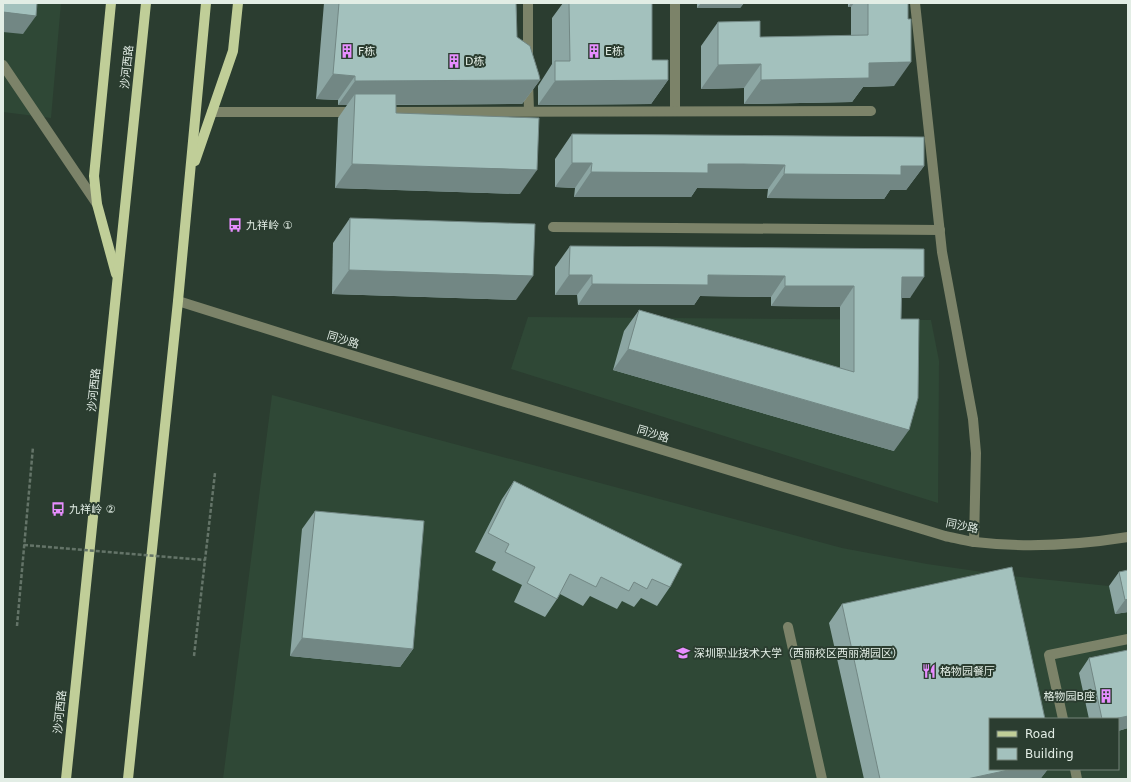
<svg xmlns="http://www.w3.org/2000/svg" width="1131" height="782" font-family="'DejaVu Sans','Noto Sans SC',sans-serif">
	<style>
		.built { fill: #2f4836; fill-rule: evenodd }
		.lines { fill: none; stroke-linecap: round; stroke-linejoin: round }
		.path { stroke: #647468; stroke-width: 2.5; stroke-dasharray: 4 2; stroke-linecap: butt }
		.minor { stroke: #7c8369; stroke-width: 10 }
		.major { stroke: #c0ce98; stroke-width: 10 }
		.path-bridge { stroke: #647468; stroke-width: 2.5; stroke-dasharray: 4 2; stroke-linecap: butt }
		.wall { fill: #8ca6a3 }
		.shaded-wall { fill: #728784 }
		.building { fill: #a3c1bd; stroke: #728784 }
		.labels { text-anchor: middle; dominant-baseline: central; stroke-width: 4; stroke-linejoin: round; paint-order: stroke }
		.poi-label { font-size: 11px; fill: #e2ede5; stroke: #2b3d30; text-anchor: start }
		.street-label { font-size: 11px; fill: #e2ede5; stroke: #2b3d30 }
	</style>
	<rect width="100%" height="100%" fill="#2b3d30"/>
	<g class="built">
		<polygon points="3,3 61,3 51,118 3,112"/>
		<polygon points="528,317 931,320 939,361 938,503 511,369"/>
		<path d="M272,395L842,548L927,564L1011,576L1109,586L1128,583V779H223ZM990,719H1118V769H990Z"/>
	</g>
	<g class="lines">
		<g class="path">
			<polyline points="17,626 33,447"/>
			<polyline points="194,656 215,473"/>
		</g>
		<g class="minor">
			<polyline points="528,3 528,57"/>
			<polyline points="675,3 675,111"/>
			<polyline points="915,3 942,252 973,419 976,453 974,542"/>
			<polyline points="3,65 97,204"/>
			<polyline points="528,81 529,111"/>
			<polyline points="212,112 355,112"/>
			<polyline points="383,112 871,111"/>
			<polyline points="553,227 940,230"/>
			<path d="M178,301L315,344L945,536C955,538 965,541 975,542C1026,548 1078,545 1128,537"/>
			<polyline points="788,627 822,779"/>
			<polyline points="1063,719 1049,655 1128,639"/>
			<polyline points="1075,769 1077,779"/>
		</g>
		<g class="major">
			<polyline points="111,3 94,176 97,204 116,274"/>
			<polyline points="195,161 233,51 238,3"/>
			<polyline points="66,779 146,3"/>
			<polyline points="128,779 178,301 206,3"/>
		</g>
		<polyline class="path-bridge" points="24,545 205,560"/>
	</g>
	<g class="wall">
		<polygon points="324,3 516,3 517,37 540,80 522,104 396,105 396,113 520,194 335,188 338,118 347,105 338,105 338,100 316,99"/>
		<polygon points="563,3 652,3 652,60 668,80 651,104 538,105 538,86 552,64 552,18"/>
		<polygon points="697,3 744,3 740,8 697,8"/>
		<polygon points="848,3 908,3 894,86 863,87 852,102 744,104 744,88 701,89 701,46 718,22 760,37 851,36 851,7 848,7"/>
		<polygon points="572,134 924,166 906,190 890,190 884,199 767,198 768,189 726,188 697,188 691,197 574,197 575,188 555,187 555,159"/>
		<polygon points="350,218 516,300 332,294 333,243"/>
		<polygon points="570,246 924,249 910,298 901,298 894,451 613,370 624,331 639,310 840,368 840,307 771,306 771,297 700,296 694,305 578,305 577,295 555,295 555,267"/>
		<polygon points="514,481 670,587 657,606 641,598 634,607 622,601 617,609 590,596 583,606 560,594 557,599 545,617 514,602 522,585 492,570 496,562 475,552 502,499"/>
		<polygon points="315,511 413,649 400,667 290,656 302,529"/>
		<polygon points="1119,572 1128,612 1115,614 1109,586"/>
		<polygon points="842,604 990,769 1048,769 1041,778 1039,779 864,779 829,623"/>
		<polygon points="1128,650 1128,728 1118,731 1118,719 1089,719 1079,673 1089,658"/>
	</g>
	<g class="shaded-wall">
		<polygon points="701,3 744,3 740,8 697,8"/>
		<polygon points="851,3 854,3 851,7 848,7"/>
		<polygon points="3,12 36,16 23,34 3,32"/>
		<polygon points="911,62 894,86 863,87 852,102 744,104 761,80 869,63"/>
		<polygon points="761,64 744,88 701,89 718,65"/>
		<polygon points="333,74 355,76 338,100 316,99"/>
		<polygon points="540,80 522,104 354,105 355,94 347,105 338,105 355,81"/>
		<polygon points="668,80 651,104 538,105 555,81"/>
		<polygon points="572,163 592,163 575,188 555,187"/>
		<polygon points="352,164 537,170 520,194 335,188"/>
		<polygon points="708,164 743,164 785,165 768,189 697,188 691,197 574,197 591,172"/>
		<polygon points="901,166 924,166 906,190 890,190 884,199 767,198 784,174"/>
		<polygon points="349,270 533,276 516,300 332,294"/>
		<polygon points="569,275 592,275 577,295 555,295"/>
		<polygon points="708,275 785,276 771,297 700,296 694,305 578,305 592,284"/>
		<polygon points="902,277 924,277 910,298 887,298"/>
		<polygon points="785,286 854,286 840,307 771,306"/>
		<polygon points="628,349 909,430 894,451 613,370"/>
		<polygon points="1128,599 1128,612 1115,614 1125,600"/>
		<polygon points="302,638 413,649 400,667 290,656"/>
		<polygon points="1128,716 1128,728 1118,731 1118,719 1114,719"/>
		<polygon points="1013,769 1048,769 1041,778 1039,779 967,779"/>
	</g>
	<g class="building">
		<polygon points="3,3 37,3 36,16 3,12"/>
		<polygon points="339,3 516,3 517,37 530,46 539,75 540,80 355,81 355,76 333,74"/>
		<polygon points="569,3 652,3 652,60 668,60 668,80 555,81 555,61 570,61"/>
		<polygon points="868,3 908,3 908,19 911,19 911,62 869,63 869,78 761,80 761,64 718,65 718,22 760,21 760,37 868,35"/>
		<polygon points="355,94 396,94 396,113 539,118 537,170 352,164"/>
		<polygon points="572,134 924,137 924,166 901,166 901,175 784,174 785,165 743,164 708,164 708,173 591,172 592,163 572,163"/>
		<polygon points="350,218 535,224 533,276 349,270"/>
		<polygon points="570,246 924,249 924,277 902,277 901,319 919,319 918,398 909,430 628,349 639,310 854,372 854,286 785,286 785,276 708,275 708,285 592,284 592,275 569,275"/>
		<polygon points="514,481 682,564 670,587 652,579 647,589 634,582 629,591 601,577 596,587 570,574 557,599 527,583 535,567 505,552 509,544 488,533"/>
		<polygon points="315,511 424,521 413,649 302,638"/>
		<polygon points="1012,567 1045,719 990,719 990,769 1013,769 967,779 880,779 842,604"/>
		<polygon points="1128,570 1128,599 1125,600 1119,572"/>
		<polygon points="1128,650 1128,716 1114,719 1102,719 1089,658"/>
	</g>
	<defs>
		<symbol id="building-bare" viewBox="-9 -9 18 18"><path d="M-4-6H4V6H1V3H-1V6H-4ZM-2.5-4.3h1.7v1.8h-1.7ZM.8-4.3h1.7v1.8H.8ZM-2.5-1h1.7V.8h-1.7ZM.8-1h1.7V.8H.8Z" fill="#e88eff" stroke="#2b3d30" stroke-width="2.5" paint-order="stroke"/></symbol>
		<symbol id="bus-bare" viewBox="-9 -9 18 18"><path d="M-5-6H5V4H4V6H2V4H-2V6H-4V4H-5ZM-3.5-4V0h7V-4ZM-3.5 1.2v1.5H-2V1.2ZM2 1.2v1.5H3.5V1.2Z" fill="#e88eff" stroke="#2b3d30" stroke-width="2.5" paint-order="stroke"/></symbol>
		<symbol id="university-bare" viewBox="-9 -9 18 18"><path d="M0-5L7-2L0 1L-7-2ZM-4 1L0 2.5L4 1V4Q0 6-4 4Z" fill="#e88eff" stroke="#2b3d30" stroke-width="2.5" paint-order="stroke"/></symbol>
		<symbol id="restaurant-bare" viewBox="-9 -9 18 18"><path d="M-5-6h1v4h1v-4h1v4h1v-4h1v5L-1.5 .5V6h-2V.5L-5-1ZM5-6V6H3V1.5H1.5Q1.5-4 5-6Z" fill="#e88eff" stroke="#2b3d30" stroke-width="2.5" paint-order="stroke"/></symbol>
	</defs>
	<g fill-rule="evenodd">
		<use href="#building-bare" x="337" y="41" width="20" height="20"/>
		<use href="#building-bare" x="584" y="41" width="20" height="20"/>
		<use href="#building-bare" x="444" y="51" width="20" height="20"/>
		<use href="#bus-bare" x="225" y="215" width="20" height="20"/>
		<use href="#bus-bare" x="48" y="499" width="20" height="20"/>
		<use href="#university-bare" x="673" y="643" width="20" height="20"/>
		<use href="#restaurant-bare" x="919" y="661" width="20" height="20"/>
		<use href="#building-bare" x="1096" y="686" width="20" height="20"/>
	</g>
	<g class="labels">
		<g class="poi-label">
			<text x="358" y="51">F栋</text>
			<text x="605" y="51">E栋</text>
			<text x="465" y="61">D栋</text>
			<text x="246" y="225">九祥岭 ①</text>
			<text x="69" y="509">九祥岭 ②</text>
			<text x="694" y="653">深圳职业技术大学（西丽校区西丽湖园区）</text>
			<text x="940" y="671">格物园餐厅</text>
			<text x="1095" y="696" text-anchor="end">格物园B座</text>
		</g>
		<g class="street-label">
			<text transform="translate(127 67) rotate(-84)">沙河西路</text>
			<text transform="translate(343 340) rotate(17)">同沙路</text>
			<text transform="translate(94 390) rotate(-84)">沙河西路</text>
			<text transform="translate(653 434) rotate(17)">同沙路</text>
			<text transform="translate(962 526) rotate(11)">同沙路</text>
			<text transform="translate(60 712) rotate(-84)">沙河西路</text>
		</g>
	</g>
	<rect width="1131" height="782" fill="none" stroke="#e2ede5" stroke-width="8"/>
	<rect x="989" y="718" width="130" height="52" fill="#2b3d30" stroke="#748378"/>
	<rect x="997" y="731" width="20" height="6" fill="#c0ce98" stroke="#748378"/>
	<text x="1025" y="738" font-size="12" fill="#e2ede5">Road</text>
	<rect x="997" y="748" width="20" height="12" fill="#a3c1bd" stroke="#748378"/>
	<text x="1025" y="758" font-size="12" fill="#e2ede5">Building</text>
</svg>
